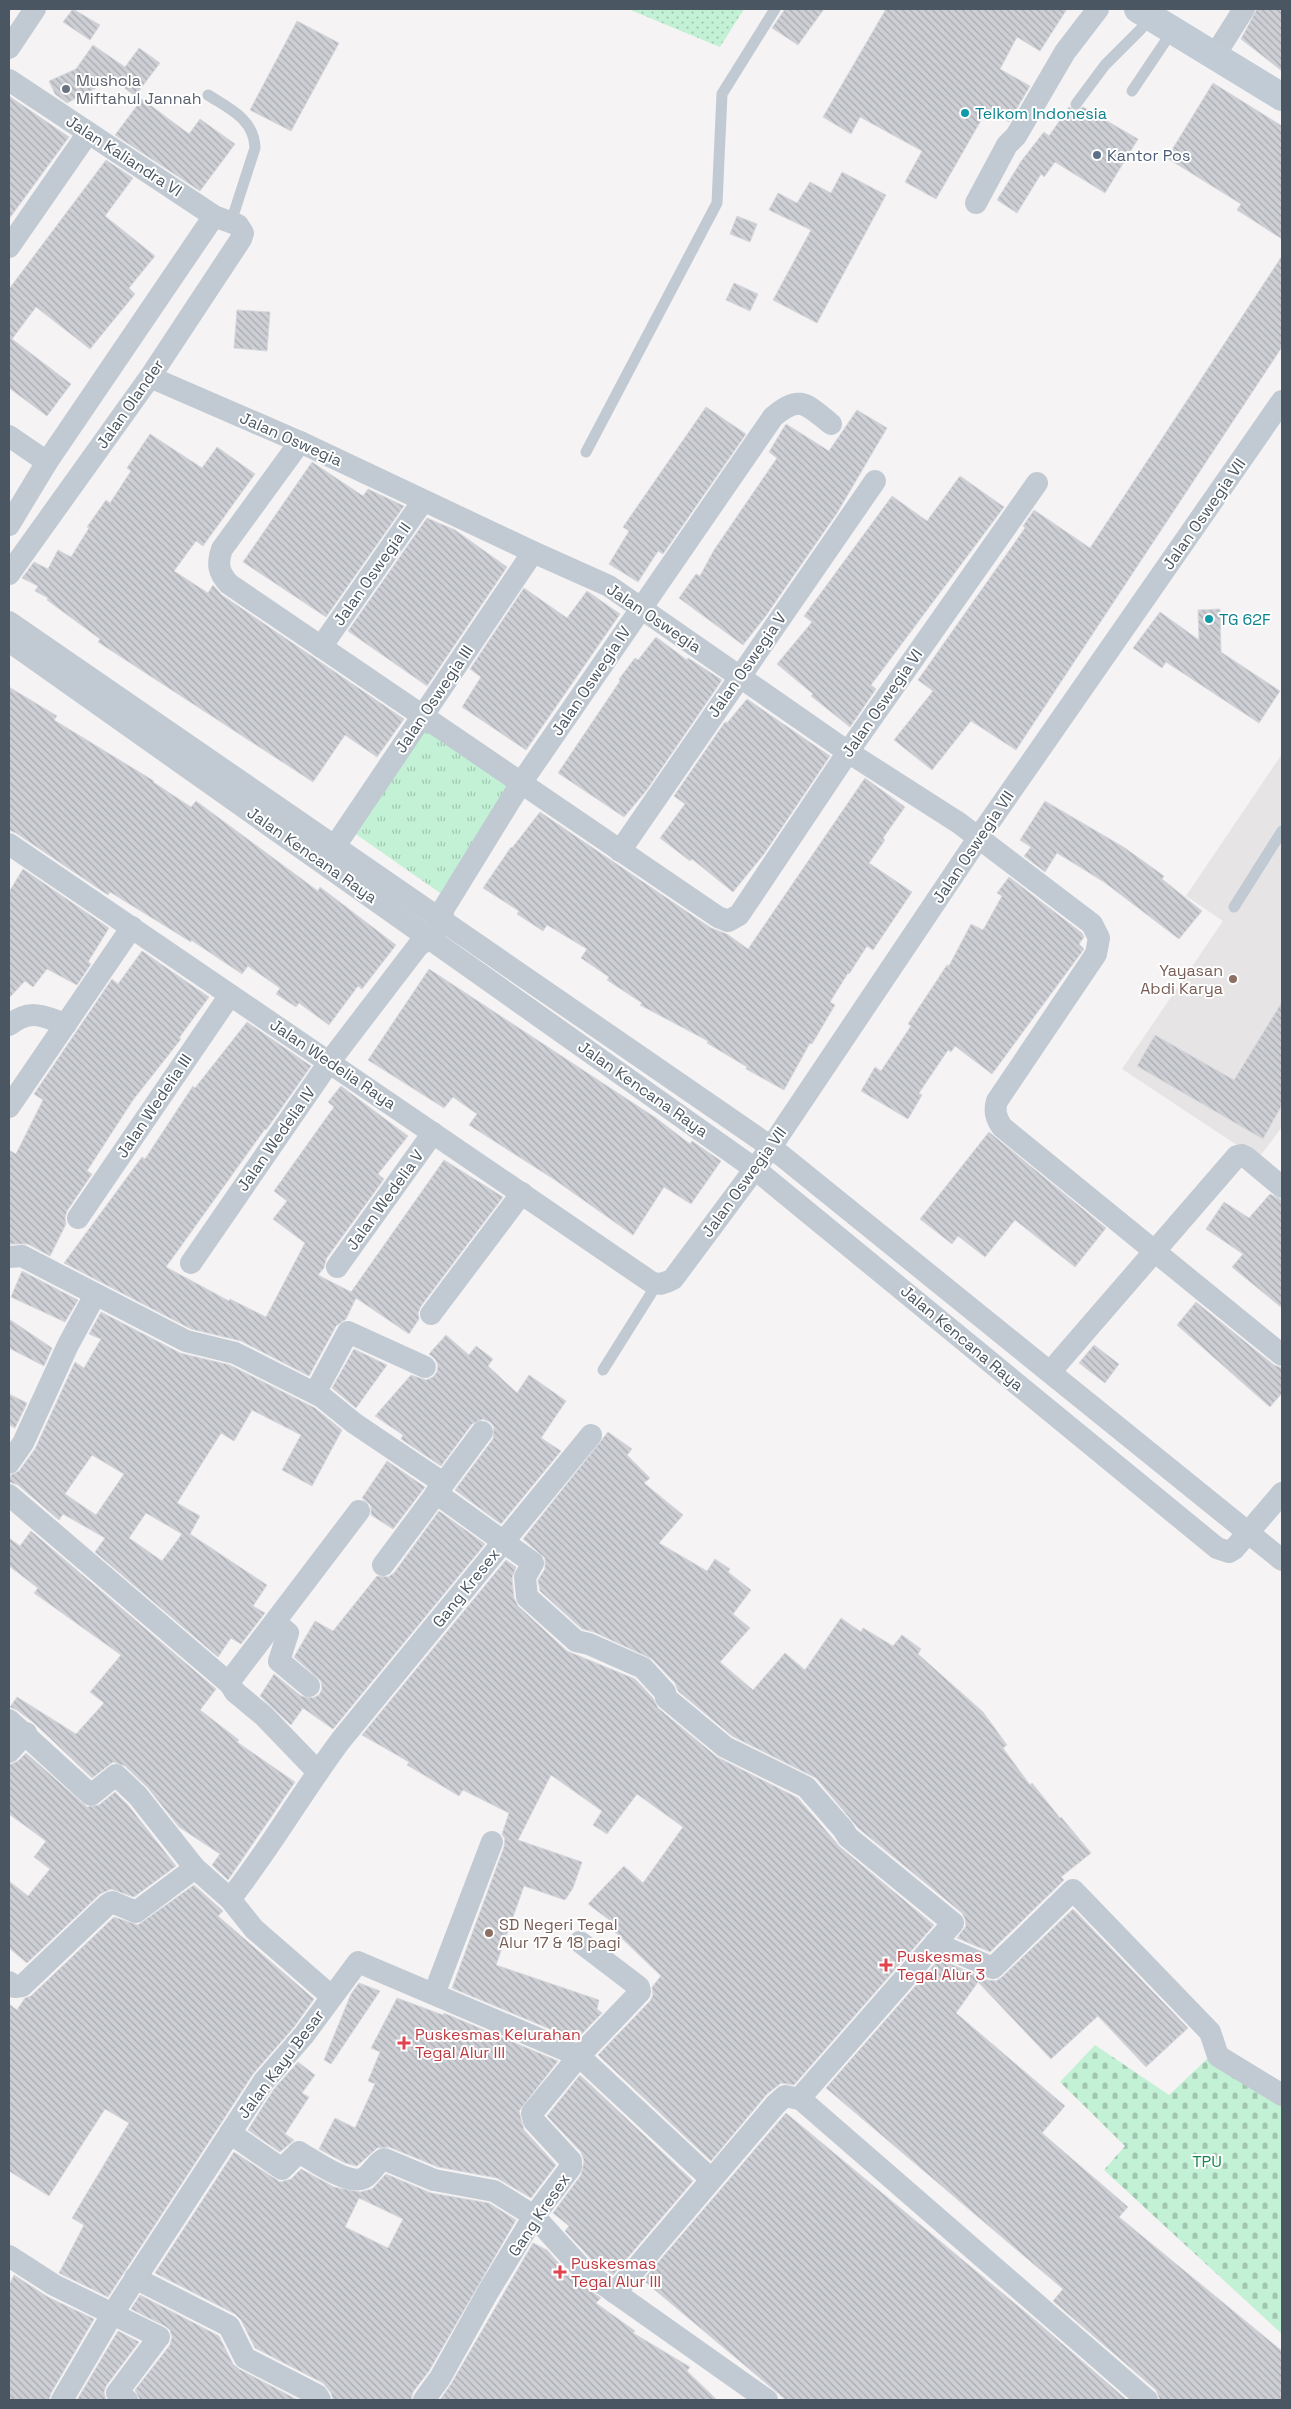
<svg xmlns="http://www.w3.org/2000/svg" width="1291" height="2409" font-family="'Space Grotesk',sans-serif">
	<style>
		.education { fill: #e6e4e5 }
		.grass { fill: url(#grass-dots) }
		.cemetery { fill: url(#cemetery-stones) }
		.park { fill: url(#park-tufts) }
		.building { fill: url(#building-back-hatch); stroke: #d7d9de; fill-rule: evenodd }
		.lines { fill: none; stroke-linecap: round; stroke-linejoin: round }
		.lane { stroke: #c1cad2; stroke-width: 11 }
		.street { stroke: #c1cad2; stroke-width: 22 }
		.secondary { stroke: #c1cbd6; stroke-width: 28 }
		.worship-dot { fill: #6b7280; stroke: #fff; stroke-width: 2 }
		.culture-dot { fill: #0f9aa8; stroke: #fff; stroke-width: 2 }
		.service-dot { fill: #5c6f8a; stroke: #fff; stroke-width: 2 }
		.education-dot { fill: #8d6e63; stroke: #fff; stroke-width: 2 }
		.health-dot { fill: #e0444e; stroke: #fff; stroke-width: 2 }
		.labels { text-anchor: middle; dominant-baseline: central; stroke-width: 4; stroke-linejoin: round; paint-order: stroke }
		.worship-label { font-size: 16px; fill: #5b616d; stroke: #fff; text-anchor: start }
		.culture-label { font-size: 16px; fill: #0d838f; stroke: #fff; text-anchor: start }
		.service-label { font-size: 16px; fill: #4e5e75; stroke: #fff; text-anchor: start }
		.street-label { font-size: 16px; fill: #4a5661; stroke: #fff }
		.education-label { font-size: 16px; fill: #785e54; stroke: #fff; text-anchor: end }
		.health-label { font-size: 16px; fill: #be3a42; stroke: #fff; text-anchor: start }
		.park-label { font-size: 16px; fill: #17864f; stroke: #fff }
	</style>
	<defs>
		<pattern id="grass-dots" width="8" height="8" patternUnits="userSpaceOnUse" patternTransform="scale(1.25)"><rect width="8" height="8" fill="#c3f1d5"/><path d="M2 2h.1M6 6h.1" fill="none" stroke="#a0c6b0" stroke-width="1.8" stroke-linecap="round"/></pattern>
		<pattern id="cemetery-stones" width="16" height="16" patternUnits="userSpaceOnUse" patternTransform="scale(1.25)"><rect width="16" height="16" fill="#c3f1d5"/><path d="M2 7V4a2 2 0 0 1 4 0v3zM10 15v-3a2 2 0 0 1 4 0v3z" fill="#a0c6b0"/></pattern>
		<pattern id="park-tufts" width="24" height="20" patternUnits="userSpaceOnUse" patternTransform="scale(1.25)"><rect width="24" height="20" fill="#c3f1d5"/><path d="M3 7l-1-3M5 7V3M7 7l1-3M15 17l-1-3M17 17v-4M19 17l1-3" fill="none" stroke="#a0c6b0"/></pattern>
		<pattern id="building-back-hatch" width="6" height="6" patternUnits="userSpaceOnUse" patternTransform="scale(1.25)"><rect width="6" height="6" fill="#cdcfd5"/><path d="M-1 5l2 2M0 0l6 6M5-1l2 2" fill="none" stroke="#a8abb0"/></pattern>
	</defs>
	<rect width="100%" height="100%" fill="#f5f3f3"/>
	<polygon class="education" points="1282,754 1282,1127 1258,1159 1122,1069 1223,921 1186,896"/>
	<polygon class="grass" points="628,9 744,9 720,47"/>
	<polygon class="cemetery" points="1095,2045 1169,2095 1211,2055 1282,2105 1282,2334 1104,2170 1125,2146 1060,2082"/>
	<polygon class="park" points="427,725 513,786 440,893 350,830"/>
	<g class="building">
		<polygon points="73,9 100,25 90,40 63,22"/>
		<polygon points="785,9 824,9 798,45 772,28"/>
		<polygon points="886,9 1067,9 1040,51 1017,37 1000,69 1030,86 1009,122 987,110 936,199 905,182 922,151 860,117 851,134 823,117"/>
		<polygon points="1257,9 1282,9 1282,71 1241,39"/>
		<polygon points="297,21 339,43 291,131 250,110"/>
		<polygon points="93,45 125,67 139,48 160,63 135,96 113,79 67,103 55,94 49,81 76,69"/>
		<polygon points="1213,83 1282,126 1282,239 1237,210 1241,204 1167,158"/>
		<polygon points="9,96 69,137 9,219"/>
		<polygon points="142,99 189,134 200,119 235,144 200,191 115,135"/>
		<polygon points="1069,107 1076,111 1083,107 1138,139 1105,193 1055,162 1044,177 1041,174 1017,213 997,200 1022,160 1044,132 1049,136"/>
		<polygon points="106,160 133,178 105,216 155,256 129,288 135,294 90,349 36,307 12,339 71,384 47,416 9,388 9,289"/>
		<polygon points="842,172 886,195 817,323 773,300 811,230 769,210 778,193 797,203 810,182 831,193"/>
		<polygon points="737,216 757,224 750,242 730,234"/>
		<polygon points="1282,256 1282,347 1016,750 971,721 932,770 894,740 933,691 918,680 1025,528 1023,526 1034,510 1090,548"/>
		<polygon points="734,283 758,294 750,311 726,300"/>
		<polygon points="237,310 270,312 267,351 234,348"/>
		<polygon points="706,407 746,434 663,554 658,551 638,582 609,564 629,531 623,527"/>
		<polygon points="857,410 887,428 837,513 765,617 743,645 679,598 696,574 700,576 714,550 777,458 769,452 786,424 829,451"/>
		<polygon points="150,434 202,468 217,447 255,474 203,546 196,541 174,571 208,593 213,585 222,595 404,719 377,757 345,735 313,782 98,642 100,639 47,600 48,598 35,591 38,586 22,578 34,562 48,569 58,550 71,557 89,528 87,527 106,500 110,503 131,471 127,468"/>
		<polygon points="312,462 363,496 368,489 404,506 326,617 243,562"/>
		<polygon points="960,476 1004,507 871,685 876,689 850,727 811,696 813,694 777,664 812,622 804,616 892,496 927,521"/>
		<polygon points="427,518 455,530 507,567 427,686 348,631"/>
		<polygon points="524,588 567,618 587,591 620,614 526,750 462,707 481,677 470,669"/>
		<polygon points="1220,609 1221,652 1280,691 1259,723 1166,662 1162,668 1133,648 1160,612 1199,640 1198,610"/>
		<polygon points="656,637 687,660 688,658 722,680 646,791 624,817 558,773 620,681 619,679 635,658 638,660"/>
		<polygon points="9,687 57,716 54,720 154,781 153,782 191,807 196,801 318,891 320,887 396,945 362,989 358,986 329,1025 299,1003 296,1007 276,994 280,988 248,966 242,974 191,940 191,942 110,892 108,895 16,833 9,830"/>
		<polygon points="747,699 830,756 764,854 733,892 692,859 690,861 660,838 685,804 674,796 725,722 727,723"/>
		<polygon points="865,778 905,807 883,838 885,840 869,863 912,892 873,950 867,946 849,974 848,973 830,1002 835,1005 812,1044 810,1043 784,1090 746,1069 747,1067 707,1043 708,1041 640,1005 642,1003 607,980 609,977 581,958 587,949 547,925 543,931 517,914 519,911 483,888 511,847 512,848 540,812 711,928 727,934 748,949"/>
		<polygon points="1045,801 1125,848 1164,876 1162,879 1202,911 1179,939 1104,882 1057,853 1045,872 1024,856 1031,847 1020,840"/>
		<polygon points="23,869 109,928 88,962 91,964 77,985 47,969 33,987 25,981 9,998 9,892"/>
		<polygon points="1009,877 1082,933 1084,937 1079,944 1084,949 992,1074 955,1046 951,1052 948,1050 919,1093 922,1095 908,1119 861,1091 875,1067 881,1071 911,1026 908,1024 947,965 949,966 971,924 983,930 1002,896 997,893"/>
		<polygon points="142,951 209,997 179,1038 181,1039 133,1100 87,1171 92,1174 67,1211 65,1218 66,1224 50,1256 28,1244 9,1244 9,1150 16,1154 43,1100 34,1094 112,979 118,984"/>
		<polygon points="429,969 656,1118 690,1144 692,1141 721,1161 691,1204 664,1187 633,1235 555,1180 469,1125 477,1114 453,1097 444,1108 368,1060"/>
		<polygon points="1282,1002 1282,1105 1263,1139 1137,1066 1155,1035 1234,1080"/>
		<polygon points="247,1022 311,1066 266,1130 265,1129 166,1267 229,1301 230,1299 266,1317 305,1243 273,1219 287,1201 274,1191 334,1107 328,1102 341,1086 408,1136 378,1174 384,1179 326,1259 324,1268 318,1275 351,1292 444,1160 503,1197 421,1306 418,1313 419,1319 409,1334 356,1298 346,1319 336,1326 309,1376 241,1341 191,1329 64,1263 142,1157 145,1159 193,1086 195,1088"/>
		<polygon points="989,1132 1106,1228 1075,1267 1015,1220 985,1257 958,1236 952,1244 920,1219"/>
		<polygon points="1270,1194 1282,1200 1282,1308 1232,1267 1243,1254 1206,1229 1224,1202 1249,1218"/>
		<polygon points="22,1271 78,1300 65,1322 11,1297"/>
		<polygon points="1196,1302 1274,1365 1282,1368 1282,1393 1270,1407 1177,1325"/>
		<path d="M101,1312L180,1353L230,1365L315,1408L342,1430L312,1486L282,1470L301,1435L252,1410L234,1441L221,1433L177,1503L200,1516L190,1534L267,1585L253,1606L265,1613L241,1644L231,1638L218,1657L95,1552L105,1538L63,1514L59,1520L18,1485L9,1482V1476L19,1471L35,1449L75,1362L84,1368L101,1339L89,1334ZM92,1455L124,1474L96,1515L65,1494ZM146,1513L182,1534L162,1561L129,1538Z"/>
		<polygon points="9,1319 52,1348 44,1366 9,1348"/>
		<polygon points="446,1335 469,1355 476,1346 493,1359 488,1366 517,1393 529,1375 566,1401 541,1438 561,1451 501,1524 455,1490 493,1439 494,1427 490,1422 483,1419 472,1424 441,1466 401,1439 403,1435 375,1416 411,1375 426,1380 433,1377 437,1372 438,1365 435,1359 429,1354"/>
		<polygon points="1094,1345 1119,1364 1105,1383 1079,1363"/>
		<polygon points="354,1349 387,1365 356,1408 332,1388"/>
		<polygon points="9,1394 27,1403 15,1428 9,1425"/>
		<polygon points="608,1432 632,1449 627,1455 650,1478 644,1483 683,1515 659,1543 707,1571 715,1559 730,1569 728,1572 751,1590 733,1614 750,1628 720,1662 753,1690 785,1653 805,1670 841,1618 861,1632 863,1628 893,1646 902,1635 921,1649 918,1654 983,1712 1007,1745 1003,1748 1030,1785 1032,1783 1060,1818 1061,1817 1091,1853 1061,1877 1064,1880 990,1952 957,1938 966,1926 965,1919 962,1913 858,1828 816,1778 732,1736 678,1691 675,1683 652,1659 594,1632 582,1629 540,1591 538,1580 545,1569 545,1558 523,1539"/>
		<polygon points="387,1461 425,1487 393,1529 371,1515 371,1506 362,1498"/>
		<polygon points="439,1511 485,1544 333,1729 303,1708 291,1725 260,1696 274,1674 301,1696 313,1698 319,1695 322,1689 321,1681 294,1657 315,1621 333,1631 377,1576 388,1577 394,1573"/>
		<polygon points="31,1531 216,1689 200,1710 239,1740 237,1742 295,1782 228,1880 212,1865 220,1854 179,1827 148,1788 125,1766 113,1762 92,1778 34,1723 17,1710 10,1707 17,1697 76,1734 104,1703 90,1692 121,1655 34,1593 38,1588 9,1566 9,1538 20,1546"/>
		<polygon points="506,1560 516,1567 512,1578 514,1598 518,1606 567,1651 635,1679 653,1698 658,1708 717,1757 798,1798 840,1847 934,1925 794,2085 781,2083 767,2094 711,2161 598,2055 650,2001 653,1995 652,1987 661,1976 612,1929 616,1925 588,1904 624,1866 643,1883 683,1827 637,1794 607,1834 593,1825 602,1811 551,1775 518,1840 582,1862 573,1888 565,1900 524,1886 496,1965 599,2000 597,2009 602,2013 576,2040 452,1988 504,1847 505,1839 502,1834 509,1813 463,1790 459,1796 407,1765 409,1762 362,1735"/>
		<polygon points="26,1753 87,1807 99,1805 115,1792 128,1805 176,1866 134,1897 111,1889 100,1894 27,1963 9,1948 9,1881 28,1896 50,1869 34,1857 46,1841 9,1814 9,1765 18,1761"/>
		<polygon points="194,1885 223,1911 218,1916 314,1999 294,2027 253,2074 108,2297 59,2273 84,2225 72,2218 129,2123 105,2109 49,2196 9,2171 9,2004 17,2010 25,1998 31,1996 114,1917 138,1925"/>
		<polygon points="1073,1909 1188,2028 1146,2067 1098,2016 1051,2059 978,1982 956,2013 1065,2106 1042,2133 1128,2207 1119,2217 1282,2351 1282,2400 1160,2400 1156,2390 1053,2301 1063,2289 826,2088 939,1959 988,1980 996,1981 1002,1977"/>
		<polygon points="359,1983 380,1991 331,2064 324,2060 351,1994"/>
		<polygon points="397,1998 443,2015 444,2013 558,2061 519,2111 524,2130 556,2165 531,2198 497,2178 438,2167 389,2147 377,2148 357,2166 345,2163 319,2149 335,2118 355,2128 375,2084 368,2081 380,2052 371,2048"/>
		<polygon points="298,2062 315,2075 302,2093 309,2097 285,2134 294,2140 280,2152 248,2130 274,2089"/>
		<polygon points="580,2075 693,2181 613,2275 592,2260 565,2231 569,2226 553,2213 581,2175 584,2161 581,2152 547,2116"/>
		<polygon points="786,2113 1036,2321 1127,2400 786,2400 643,2280"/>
		<path d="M234,2152L280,2182L291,2179L301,2169L334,2187L360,2192L372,2189L386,2174L431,2193L489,2203L516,2220L429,2371L413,2392L411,2400H333L331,2393L323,2383L255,2348L241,2320L235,2314L155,2273ZM359,2198L403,2219L388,2248L345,2227Z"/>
		<polygon points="533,2243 547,2250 573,2279 601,2298 596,2303 635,2331 633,2333 690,2367 687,2371 717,2400 440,2400 451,2384"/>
		<polygon points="14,2275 48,2297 94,2319 51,2393 49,2400 9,2400 9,2285"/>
		<polygon points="140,2295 219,2336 233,2364 239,2369 298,2400 140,2400 135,2390 170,2345 172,2337 170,2330 165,2326 131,2309"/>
		<polygon points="118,2331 139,2342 106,2386 104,2392 106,2400 77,2400"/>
	</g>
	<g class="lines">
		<g class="lane">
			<polyline points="1132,91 1173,30"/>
			<path d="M208,95C230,109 254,119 255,148L231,222"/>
			<polyline points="1076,104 1105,65 1141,29 1151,17"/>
			<polyline points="586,452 717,203 722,94 775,9"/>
			<polyline points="1234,907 1282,831"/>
			<polyline points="603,1370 657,1284"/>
		</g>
		<g class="street">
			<polyline points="9,48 35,9"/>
			<polyline points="1215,55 1244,9"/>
			<polyline points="9,80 214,216 238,225 243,233 241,239 150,377 9,574"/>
			<polyline points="976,203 1007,145 1016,136 1065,52 1098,9"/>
			<polyline points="9,247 88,133"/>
			<path d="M150,377L300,442L533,552L609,586L848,752L959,823L1092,924L1099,938L1096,954L997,1101C994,1111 996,1118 1002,1127L1282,1355"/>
			<polyline points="9,436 47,462"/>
			<path d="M300,442L222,549C217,564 218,572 229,584L718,917L728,921L739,915L848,752L1037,483"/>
			<polyline points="9,525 47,462 214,216"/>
			<polyline points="9,622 771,1147 1282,1560"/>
			<polyline points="9,641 755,1169 1217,1548 1229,1552 1234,1549 1282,1493"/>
			<polyline points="321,647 423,501"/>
			<path d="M9,844L651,1282C659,1285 664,1284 673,1279L771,1147L979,837L1282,401"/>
			<polyline points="335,846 533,552"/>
			<polyline points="620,851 875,481"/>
			<path d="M9,1025C31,1008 42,1016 66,1024"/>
			<polyline points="9,1107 132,927"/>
			<polyline points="78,1218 230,995"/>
			<polyline points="9,1257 22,1256 186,1341 235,1353 322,1397 354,1423 443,1483"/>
			<path d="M191,1263L330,1061L418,946C433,936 441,925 444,908L521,783L773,417C800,393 807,405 831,424"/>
			<polyline points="337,1267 433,1133"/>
			<polyline points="431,1314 522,1193"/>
			<polyline points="1051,1371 1237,1156 1242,1155 1246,1157 1282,1187"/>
			<polyline points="315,1393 348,1332 425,1367"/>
			<polyline points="9,1463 23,1443 68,1345 95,1295"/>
			<polyline points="436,1493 533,1563 525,1577 527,1597 576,1641 589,1644 643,1668 665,1692 666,1698 725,1747 806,1787 843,1829 848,1837 953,1923 799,2099 785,2096 776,2104 615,2293"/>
			<polyline points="9,1495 230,1684"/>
			<polyline points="383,1565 482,1432"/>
			<polyline points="276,1623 288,1633 279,1661 309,1686"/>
			<polyline points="9,1720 91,1795 116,1775 138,1796 195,1868 230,1899 254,1929 331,1996"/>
			<polyline points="9,1752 26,1733"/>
			<polyline points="317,1771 264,1716 235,1692 230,1684 232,1678 359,1511"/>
			<path d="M230,1899C270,1849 302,1792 341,1740L591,1435"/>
			<polyline points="935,1943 993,1968 1073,1890 1210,2032 1218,2056 1282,2095"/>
			<polyline points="9,1982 15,1987 22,1986 107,1905 112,1902 136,1912 195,1868"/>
			<polyline points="434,1994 492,1842"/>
			<polyline points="805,2103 1147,2400"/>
			<path d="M230,2133L282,2169L299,2152C313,2160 348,2186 364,2178C372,2173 376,2163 384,2159L434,2180L494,2191L534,2216L583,2270L767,2400"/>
			<polyline points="9,2256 54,2285 159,2337 117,2393 127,2400"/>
			<polyline points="135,2278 229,2326 245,2358 317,2395 320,2400"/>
			<polyline points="62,2400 113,2313 264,2081 304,2035 358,1962 579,2056 711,2179"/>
			<polyline points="424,2400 440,2378 488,2292 534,2216 571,2167 571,2161 534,2121 532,2113 579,2056 640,1992 639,1987 580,1942"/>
		</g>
		<polyline class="secondary" points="1138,9 1282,97"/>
	</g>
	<circle class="worship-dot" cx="66" cy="89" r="5"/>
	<g class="culture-dot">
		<circle cx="965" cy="113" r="5"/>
		<circle cx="1209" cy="619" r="5"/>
	</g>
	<circle class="service-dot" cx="1097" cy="155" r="5"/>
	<g class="education-dot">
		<circle cx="1233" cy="979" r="5"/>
		<circle cx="489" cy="1933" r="5"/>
	</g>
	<g class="health-dot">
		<path d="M883.5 1957.5h5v5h5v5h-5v5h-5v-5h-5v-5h5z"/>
		<path d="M401.5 2035.5h5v5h5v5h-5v5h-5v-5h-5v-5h5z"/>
		<path d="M557.5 2264.5h5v5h5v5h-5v5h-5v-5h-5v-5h5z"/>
	</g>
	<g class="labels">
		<g class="worship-label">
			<text x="76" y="80">Mushola<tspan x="76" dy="18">Miftahul Jannah</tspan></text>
		</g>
		<g class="culture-label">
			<text x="975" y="113">Telkom Indonesia</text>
			<text x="1219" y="619">TG 62F</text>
		</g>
		<g class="service-label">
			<text x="1107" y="155">Kantor Pos</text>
		</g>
		<g class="street-label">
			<text transform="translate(124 156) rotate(33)">Jalan Kaliandra VI</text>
			<text transform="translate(130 404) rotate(-55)">Jalan Olander</text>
			<text transform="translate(291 439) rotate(24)">Jalan Oswegia</text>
			<text transform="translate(1204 514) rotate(-55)">Jalan Oswegia VII</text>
			<text transform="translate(372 574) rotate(-55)">Jalan Oswegia II</text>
			<text transform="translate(654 618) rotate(34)">Jalan Oswegia</text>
			<text transform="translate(747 665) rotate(-55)">Jalan Oswegia V</text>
			<text transform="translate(591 681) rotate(-56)">Jalan Oswegia IV</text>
			<text transform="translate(434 699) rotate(-56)">Jalan Oswegia III</text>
			<text transform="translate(882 703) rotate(-55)">Jalan Oswegia VI</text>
			<text transform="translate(973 847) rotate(-56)">Jalan Oswegia VII</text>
			<text transform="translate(312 855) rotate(35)">Jalan Kencana Raya</text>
			<text transform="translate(333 1064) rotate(34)">Jalan Wedelia Raya</text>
			<text transform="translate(643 1089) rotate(35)">Jalan Kencana Raya</text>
			<text transform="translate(154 1106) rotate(-56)">Jalan Wedelia III</text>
			<text transform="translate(276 1139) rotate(-55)">Jalan Wedelia IV</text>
			<text transform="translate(744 1182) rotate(-54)">Jalan Oswegia VII</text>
			<text transform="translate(385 1200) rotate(-54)">Jalan Wedelia V</text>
			<text transform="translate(962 1338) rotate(40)">Jalan Kencana Raya</text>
			<text transform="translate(466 1588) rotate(-51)">Gang Kresex</text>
			<text transform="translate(281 2064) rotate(-53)">Jalan Kayu Besar</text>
			<text transform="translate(539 2215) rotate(-56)">Gang Kresex</text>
		</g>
		<g class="education-label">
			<text x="1223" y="970">Yayasan<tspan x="1223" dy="18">Abdi Karya</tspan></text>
			<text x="499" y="1924" text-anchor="start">SD Negeri Tegal<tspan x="499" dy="18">Alur 17 &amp; 18 pagi</tspan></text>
		</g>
		<g class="health-label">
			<text x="897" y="1956">Puskesmas<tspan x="897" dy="18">Tegal Alur 3</tspan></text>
			<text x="415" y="2034">Puskesmas Kelurahan<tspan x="415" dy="18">Tegal Alur III</tspan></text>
			<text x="571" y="2263">Puskesmas<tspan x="571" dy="18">Tegal Alur III</tspan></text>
		</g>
		<g class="park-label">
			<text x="1207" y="2161">TPU</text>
		</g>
	</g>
	<rect width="1291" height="2409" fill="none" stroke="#4a5661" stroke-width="20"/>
</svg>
